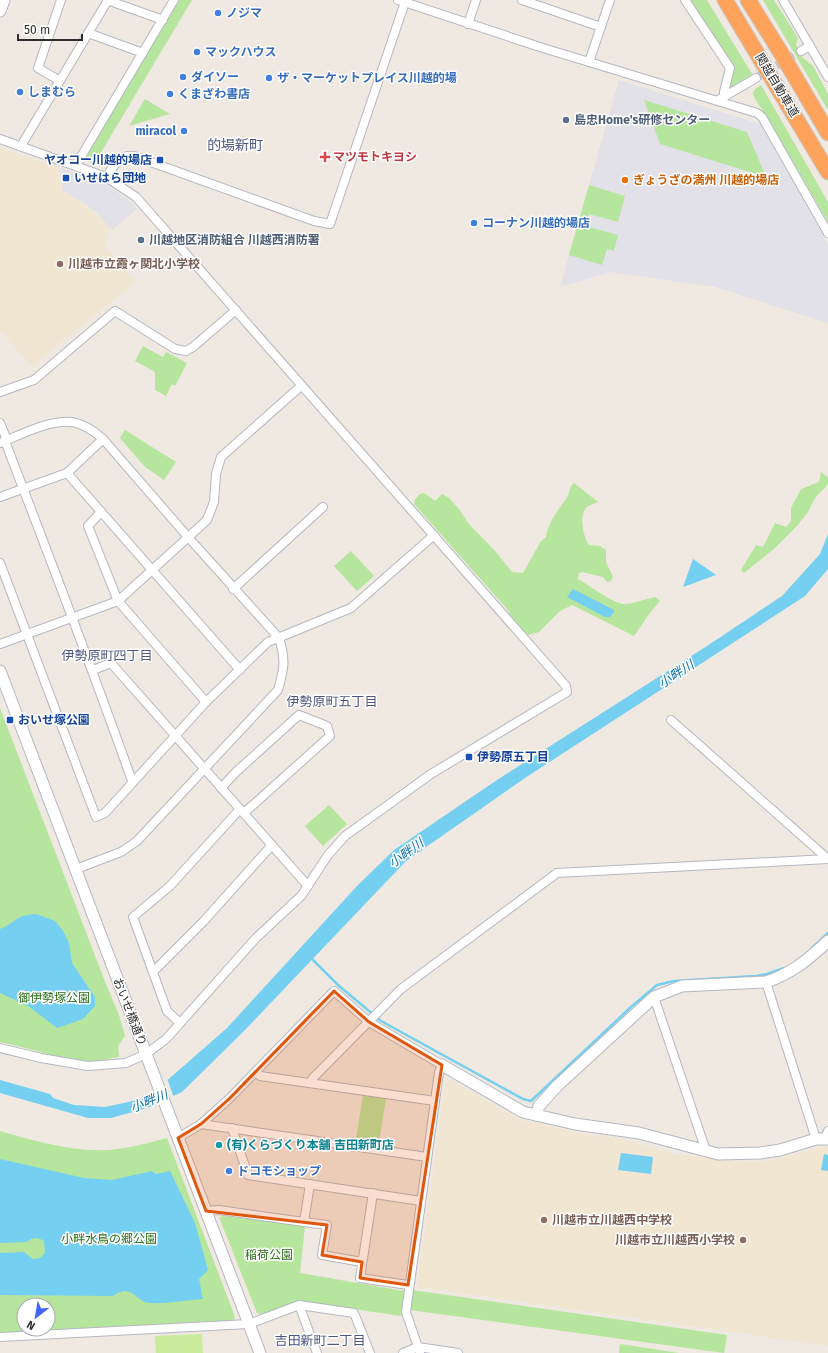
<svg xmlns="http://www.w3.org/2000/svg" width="828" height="1353" font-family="'Fira Sans','Noto Sans JP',sans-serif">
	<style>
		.industrial { fill: #e3e1e8 }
		.education { fill: #f0e6d1 }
		.green { fill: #b6e59e; fill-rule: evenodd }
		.pitch { fill: #c9ec9a }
		.water { fill: #75cff0 }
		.pier { fill: #efe9e1 }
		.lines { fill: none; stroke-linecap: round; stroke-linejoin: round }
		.stream { stroke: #75cff0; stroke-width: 2.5 }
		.street-tunnel { stroke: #c8c4bd; stroke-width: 8; stroke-dasharray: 8 4; stroke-linecap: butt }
		.street-casing { stroke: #b4b7c1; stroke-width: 10 }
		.secondary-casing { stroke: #b4b7c1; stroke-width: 13 }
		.highway-casing { stroke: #c9c9c9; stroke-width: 17 }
		.street { stroke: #fff; stroke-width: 8 }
		.secondary { stroke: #fff; stroke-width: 11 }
		.highway { stroke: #ffa35c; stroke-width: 15 }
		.marked { fill: #df570e; fill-opacity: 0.2; stroke: #df570e; stroke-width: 3; stroke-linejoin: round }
		.shop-dot { fill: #3f7fe0; stroke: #fff; stroke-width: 1.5 }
		.service-dot { fill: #5c6f8a; stroke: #fff; stroke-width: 1.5 }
		.health-dot { fill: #e0444e; stroke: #fff; stroke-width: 1.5 }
		.transit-dot { fill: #1a4fb4; stroke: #fff; stroke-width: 1.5 }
		.food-dot { fill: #e8710a; stroke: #fff; stroke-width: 1.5 }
		.education-dot { fill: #8d6e63; stroke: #fff; stroke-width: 1.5 }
		.culture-dot { fill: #0f9aa8; stroke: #fff; stroke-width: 1.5 }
		.labels { text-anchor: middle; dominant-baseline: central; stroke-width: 3; stroke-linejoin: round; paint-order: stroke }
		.shop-label { font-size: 12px; font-weight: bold; fill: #366cbe; stroke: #fff; text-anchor: start }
		.street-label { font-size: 12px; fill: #2e2e2e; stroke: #fff }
		.service-label { font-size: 12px; font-weight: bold; fill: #4e5e75; stroke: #fff; text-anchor: start }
		.health-label { font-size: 12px; font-weight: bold; fill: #be3a42; stroke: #fff; text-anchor: start }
		.transit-label { font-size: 12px; font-weight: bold; fill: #164399; stroke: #fff; text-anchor: start }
		.food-label { font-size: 12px; font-weight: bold; fill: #c56008; stroke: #fff; text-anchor: start }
		.education-label { font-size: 12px; font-weight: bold; fill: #785e54; stroke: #fff; text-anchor: start }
		.park-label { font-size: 12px; fill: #2c6e1b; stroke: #fff }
		.culture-label { font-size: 12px; font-weight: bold; fill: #0d838f; stroke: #fff; text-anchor: start }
		.neighbourhood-label { font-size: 13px; fill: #4d5680; stroke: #fff }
		.water-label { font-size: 13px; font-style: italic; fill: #0d6fa3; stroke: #fff }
		.quarter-label { font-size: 14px; fill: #4d5680; stroke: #fff }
	</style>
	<rect width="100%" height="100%" fill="#efe9e1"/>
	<g class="industrial">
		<polygon points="619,80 760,124 828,244 828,323 715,287 611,272 560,287"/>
		<polygon points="59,167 105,184 127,199 137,209 112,230 95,211 63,190"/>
	</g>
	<g class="education">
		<polygon points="0,148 58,168 62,190 96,214 109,227 105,247 135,282 32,366 0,330"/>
		<polygon points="446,1078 522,1121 539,1123 581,1134 621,1139 677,1154 740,1162 771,1161 823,1146 828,1146 828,1346 417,1287"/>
	</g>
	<g class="green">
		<polygon points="178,0 192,0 94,164 86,161 84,158"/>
		<polygon points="691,0 707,0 752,74 731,89 728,89 732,69"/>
		<polygon points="763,0 774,0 798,38 796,45 803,58 813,66 828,94 828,110"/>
		<polygon points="761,85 828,202 828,222 769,120 755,99 753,93 755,89"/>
		<polygon points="145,99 170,114 129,126"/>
		<polygon points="644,100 747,132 766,177 660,144"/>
		<polygon points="589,185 625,196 618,222 589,214 586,226 618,235 614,251 607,249 602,265 569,255"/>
		<polygon points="143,346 163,357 166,352 187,363 175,386 172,384 166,396 155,390 155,372 135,361"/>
		<polygon points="125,430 176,462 164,480 145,467 120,438"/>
		<polygon points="821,472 828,477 828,484 815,498 808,512 796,527 774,549 744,573 741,570 756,545 762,547 764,545 775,523 786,527 791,521 791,508 801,489 819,482"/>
		<path d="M574,483L598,502C594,504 589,505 586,508C579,516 583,536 589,545L600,546L606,550V562L613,577L611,581L607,582L603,577L582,572L579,573L578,579C589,585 614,604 624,604C634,604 645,599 655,597L660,601L649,614L634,636L572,605L560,611L539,632L528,635L514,622L507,609L414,504L415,499L420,494L424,493L435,501L442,494L449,498L459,509L468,523L497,553L512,572L523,573L541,541L546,537C548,523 557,511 566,499C570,494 568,489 574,483Z"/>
		<polygon points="351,551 374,576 357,591 334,566"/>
		<path d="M0,708L104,979L119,1015L125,1036L118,1046L119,1057C109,1058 98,1062 88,1061C58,1059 30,1048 0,1042Z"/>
		<polygon points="329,805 347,824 323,846 305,826"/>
		<polygon points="363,1095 386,1098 379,1142 356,1139"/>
		<path d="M0,1131C38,1142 79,1154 118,1149C135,1147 151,1142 167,1138L235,1317L233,1321L0,1334ZM24,1305H48V1329H24Z"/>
		<polygon points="224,1216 305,1226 300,1273 404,1291 401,1316 298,1301 264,1315 257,1313 219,1217"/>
		<polygon points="412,1290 727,1335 724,1353 410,1310"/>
		<polygon points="620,1344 679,1353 619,1353"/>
	</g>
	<polygon class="pitch" points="202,1334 203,1353 156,1353 155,1336"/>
	<g class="water">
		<polygon points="828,534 828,569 805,596 525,778 406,861 244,1031 182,1092 147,1108 111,1118 88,1118 0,1093 0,1080 50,1094 53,1098 74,1105 105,1107 147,1098 227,1028 357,886 394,850 497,780 707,646 782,596 820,554"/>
		<polygon points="693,559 716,575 683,587"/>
		<polygon points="573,589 614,610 614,612 610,617 605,617 567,597"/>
		<path d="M36,914L55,921L63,931L69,943L72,963L95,997V1006L83,1019L57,1028L28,1006L0,993V929C16,923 14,915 36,914Z"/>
		<polygon points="621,1153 653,1157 651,1174 618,1170"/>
		<polygon points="824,1154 828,1155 828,1171 821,1170"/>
		<path d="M0,1159L84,1178L112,1180L152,1171L156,1174L170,1171L195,1223L208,1270L199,1279L203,1299C186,1300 167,1304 149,1303C135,1302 132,1282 113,1296L0,1295V1253L24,1252L33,1259L40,1258L45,1253L44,1241C37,1237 33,1237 27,1242L0,1243Z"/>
	</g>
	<polygon class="pier" points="167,1078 174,1098 156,1107 150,1092"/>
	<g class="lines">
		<g class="stream">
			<polyline points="812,948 828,933"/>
			<polyline points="311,958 338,985 381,1021 523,1099 531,1101 631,1007 657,985 674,981 756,976 767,974 784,968"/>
		</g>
		<polyline class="street-tunnel" points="756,78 801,51"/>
		<defs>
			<g id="street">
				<polyline points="107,0 163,20"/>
				<polyline points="398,0 543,48 757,113 762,117 828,233"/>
				<polyline points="522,0 601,27"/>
				<polyline points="685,0 730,68 724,92 724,97"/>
				<polyline points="783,0 828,77"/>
				<polyline points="468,24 476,0"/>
				<polyline points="88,33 143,53"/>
				<polyline points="801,51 810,46"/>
				<polyline points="589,62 610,0"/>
				<polyline points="60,81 38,68 61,0"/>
				<polyline points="720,99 756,78"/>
				<polyline points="0,139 106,177 136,197 566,686 567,692 431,774 345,836 328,855 301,896 256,938 166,1039 146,1054 126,1063 88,1066 41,1058 0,1048"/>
				<polyline points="21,146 108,0"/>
				<polyline points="76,165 174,0"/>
				<path d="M106,177C114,166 119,154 134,156L314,221L330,224L405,2"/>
				<polyline points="0,392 34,380 115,311 175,349 186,351 193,347 236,310"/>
				<polyline points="0,423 7,440"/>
				<path d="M5,441C48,554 92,667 132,781"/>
				<path d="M0,443C20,435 51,419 72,422C84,424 94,431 103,439L188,537L279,638C286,660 284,669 278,690L137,841L121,852L76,869"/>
				<polyline points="67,473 240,670"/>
				<polyline points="0,497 67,473 103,439"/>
				<polyline points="101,512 88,526 118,601 206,702"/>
				<polyline points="0,563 96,817 105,813 206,702 268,642 351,608 434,535"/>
				<polyline points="233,589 323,507"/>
				<polyline points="0,644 118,601 207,520 214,502 216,474 221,457 301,386"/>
				<polyline points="93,670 111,663 308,886"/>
				<polyline points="671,720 828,859"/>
				<polyline points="221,788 236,772 299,715 327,726 330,736 244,813"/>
				<polyline points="153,972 203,922 272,845"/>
				<polyline points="766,982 816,1139"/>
				<polyline points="654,997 706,1151"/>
				<polyline points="180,1023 167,1011 133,917 170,886 240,809"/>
				<polyline points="256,1072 260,1076 435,1101"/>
				<polyline points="312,1083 312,1079 401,989 557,873 828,859"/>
				<polyline points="201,1124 427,1157"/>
				<polyline points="232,1128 248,1175 421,1201"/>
				<polyline points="178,1138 201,1124 230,1098 334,991 369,1022 442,1065 439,1072 406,1312 420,1353"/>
				<polyline points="825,1138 828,1131"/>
				<polyline points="373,1193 360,1278 408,1285"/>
				<polyline points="206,1211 219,1210 304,1222 310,1184"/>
				<polyline points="304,1222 327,1225 322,1255 362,1262"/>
				<polyline points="299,1305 317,1353"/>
				<polyline points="0,1337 249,1324 299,1305 354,1313 370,1353"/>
				<polyline points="403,1353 418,1347 458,1353"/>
			</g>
			<g id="secondary">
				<polyline points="0,11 4,0"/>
				<polyline points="0,671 260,1353"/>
				<polyline points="442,1065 523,1112 575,1124 639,1133 718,1154 760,1153 780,1150 816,1139 828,1139"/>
				<path d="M536,1115L539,1106L557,1086L654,997L682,986L766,982C791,974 809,959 828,941"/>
			</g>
			<g id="highway">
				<polyline points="725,0 828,172"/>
				<polyline points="748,0 781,53 828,133"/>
			</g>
		</defs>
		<use href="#street" class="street-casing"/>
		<use href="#secondary" class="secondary-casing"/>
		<use href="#highway" class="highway-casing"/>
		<use href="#street" class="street"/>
		<use href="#secondary" class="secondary"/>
		<use href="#highway" class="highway"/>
	</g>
	<path class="marked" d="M334,991L369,1022L442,1065L408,1285L360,1278L362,1262L322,1255L327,1225L206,1211L178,1138L201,1124L230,1098Z"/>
	<g class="shop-dot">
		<circle cx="218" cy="13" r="4"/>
		<circle cx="197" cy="52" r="4"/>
		<circle cx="183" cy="77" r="4"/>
		<circle cx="269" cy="78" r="4"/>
		<circle cx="20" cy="92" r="4"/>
		<circle cx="170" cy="94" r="4"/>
		<circle cx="184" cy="131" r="4"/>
		<circle cx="474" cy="223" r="4"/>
		<circle cx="229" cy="1171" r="4"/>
	</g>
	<g class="service-dot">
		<circle cx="566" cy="120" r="4"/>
		<circle cx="141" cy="240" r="4"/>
	</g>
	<path class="health-dot" d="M323 151h4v4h4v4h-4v4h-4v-4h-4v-4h4z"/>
	<g class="transit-dot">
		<rect x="156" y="156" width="8" height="8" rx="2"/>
		<rect x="62" y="174" width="8" height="8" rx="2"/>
		<rect x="6" y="716" width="8" height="8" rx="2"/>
		<rect x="465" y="753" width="8" height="8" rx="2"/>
	</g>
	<circle class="food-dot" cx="625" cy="180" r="4"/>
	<g class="education-dot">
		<circle cx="60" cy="264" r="4"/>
		<circle cx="544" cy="1220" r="4"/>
		<circle cx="743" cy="1240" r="4"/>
	</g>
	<circle class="culture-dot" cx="219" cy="1145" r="4"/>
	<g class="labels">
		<g class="shop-label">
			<text x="226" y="13">ノジマ</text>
			<text x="205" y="52">マックハウス</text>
			<text x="191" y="77">ダイソー</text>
			<text x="277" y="78">ザ・マーケットプレイス川越的場</text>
			<text x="28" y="92">しまむら</text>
			<text x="178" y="94">くまざわ書店</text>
			<text x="176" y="131" text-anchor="end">miracol</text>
			<text x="482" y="223">コーナン川越的場店</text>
			<text x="237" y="1171">ドコモショップ</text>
		</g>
		<g class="street-label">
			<text transform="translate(777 85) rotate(59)">関越自動車道</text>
			<text transform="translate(130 1012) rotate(69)">おいせ橋通り</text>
		</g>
		<g class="service-label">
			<text x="574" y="120">島忠Home's研修センター</text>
			<text x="149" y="240">川越地区消防組合 川越西消防署</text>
		</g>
		<g class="health-label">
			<text x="333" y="157">マツモトキヨシ</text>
		</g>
		<g class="transit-label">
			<text x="152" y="160" text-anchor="end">ヤオコー川越的場店</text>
			<text x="74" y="178">いせはら団地</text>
			<text x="18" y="720">おいせ塚公園</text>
			<text x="477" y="757">伊勢原五丁目</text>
		</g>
		<g class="food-label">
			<text x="633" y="180">ぎょうざの満州 川越的場店</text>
		</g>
		<g class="education-label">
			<text x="68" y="264">川越市立霞ヶ関北小学校</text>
			<text x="552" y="1220">川越市立川越西中学校</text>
			<text x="735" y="1240" text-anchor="end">川越市立川越西小学校</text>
		</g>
		<g class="park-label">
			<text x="54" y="998">御伊勢塚公園</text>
			<text x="109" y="1239">小畔水鳥の郷公園</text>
			<text x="269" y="1255">稲荷公園</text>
		</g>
		<g class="culture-label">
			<text x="227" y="1145">(有)くらづくり本舗 吉田新町店</text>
		</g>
		<g class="neighbourhood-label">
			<text x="107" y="655">伊勢原町四丁目</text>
			<text x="332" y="701">伊勢原町五丁目</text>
			<text x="320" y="1340">吉田新町二丁目</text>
		</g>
		<g class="water-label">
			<text transform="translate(676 674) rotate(-33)">小畔川</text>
			<text transform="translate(406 853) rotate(-36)">小畔川</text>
			<text transform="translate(149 1101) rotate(-22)">小畔川</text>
		</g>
		<g class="quarter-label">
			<text x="235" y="145">的場新町</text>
		</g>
	</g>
	<g transform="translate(36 1317) rotate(211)"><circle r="19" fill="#ffffff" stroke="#ababab"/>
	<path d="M0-3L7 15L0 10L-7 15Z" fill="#4264fb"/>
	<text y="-6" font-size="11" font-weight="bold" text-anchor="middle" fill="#2e2e2e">N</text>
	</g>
	<path d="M18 34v6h64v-6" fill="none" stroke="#2e2e2e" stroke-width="2"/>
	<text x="24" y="34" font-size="12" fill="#2e2e2e" stroke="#ffffff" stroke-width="3" paint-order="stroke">50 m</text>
</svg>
